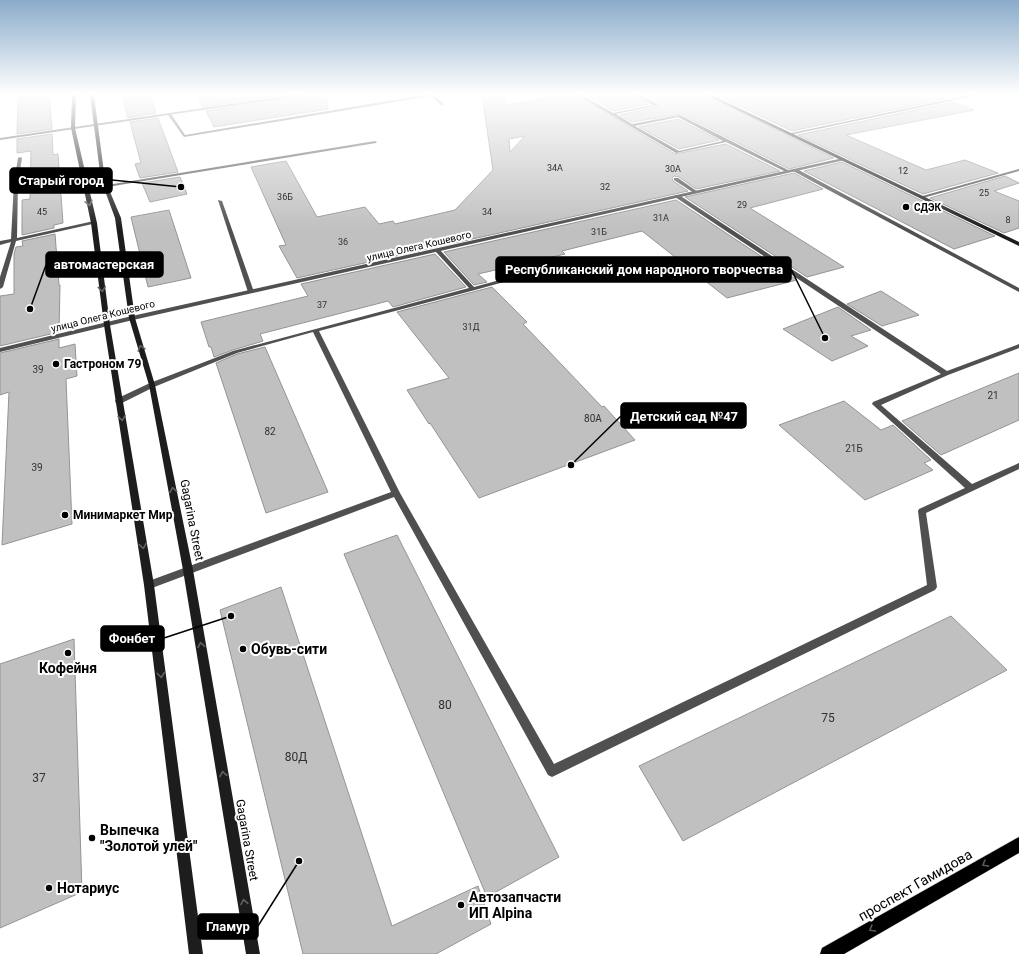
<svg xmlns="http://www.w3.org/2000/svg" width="1019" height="954" font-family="Roboto,sans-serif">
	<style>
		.building { fill: #c0c0c0; stroke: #949494; fill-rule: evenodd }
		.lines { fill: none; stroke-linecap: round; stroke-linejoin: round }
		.primary-casing { stroke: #dbdbdb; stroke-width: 1 }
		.service { fill: #505050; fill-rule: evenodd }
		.minor { fill: #505050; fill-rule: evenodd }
		.secondary { fill: #1d1d1d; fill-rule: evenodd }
		.primary { fill: #000; fill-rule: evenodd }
		.oneway { stroke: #616161 }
		.oneway2 { stroke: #595959 }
		.poi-dot { fill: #000; stroke: #fff; stroke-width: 1.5 }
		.labels { text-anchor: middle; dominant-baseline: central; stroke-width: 4; stroke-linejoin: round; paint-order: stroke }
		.far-number-label { font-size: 9px; fill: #303030 }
		.far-poi-label { font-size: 10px; font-weight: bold; fill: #000; stroke: #fff; text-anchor: start }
		.far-street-label { font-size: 10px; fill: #000; stroke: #fff }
		.number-label { font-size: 10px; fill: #303030 }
		.poi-label { font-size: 12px; font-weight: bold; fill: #000; stroke: #fff; text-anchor: start }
		.street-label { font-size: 12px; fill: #000; stroke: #fff }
		.near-number-label { font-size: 12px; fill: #303030 }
		.near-poi-label { font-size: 14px; font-weight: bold; fill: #000; stroke: #fff; text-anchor: start }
		.near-street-label { font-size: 14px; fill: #000; stroke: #fff }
		.leader { fill: none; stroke: #000; stroke-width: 1.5 }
		.callout-dot { fill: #000; stroke: #fff; stroke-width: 1.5 }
		.callout { fill: #000; stroke: #000; stroke-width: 1.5 }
		.callout-label { font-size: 13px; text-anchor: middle; font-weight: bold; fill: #fff }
	</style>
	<rect width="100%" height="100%" fill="#fff"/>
	<g class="building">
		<polygon points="32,95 49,95 52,129 17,134 18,98"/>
		<polygon points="122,95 150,95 156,113 128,118"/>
		<polygon points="197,95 279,95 203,107"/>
		<polygon points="305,95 327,95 328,109 214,127 206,111"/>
		<path d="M482,95H505L506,105L561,95H576L675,154L726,144L780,171L696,189L679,177L674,176L672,178L673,181L688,191L297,278L279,246L286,245L251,167L286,161L317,217L365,207L379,224L393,221L395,224L455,210L493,170ZM525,136L510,152L509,139Z"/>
		<polygon points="586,95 634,95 649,104 613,111"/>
		<polygon points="645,95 705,95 834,158 789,169 681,114 632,122 620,115 660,106 660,104"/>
		<polygon points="716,95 937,95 945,99 792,131"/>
		<polygon points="953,102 974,110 846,135 926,170 965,160 998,173 923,194 798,135"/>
		<polygon points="158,118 178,172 140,178 135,164 141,163 130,122"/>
		<polygon points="678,119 719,140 679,149 639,127"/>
		<polygon points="52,134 53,155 58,154 63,223 54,225 54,228 22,235 22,200 30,199 31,151 17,153 17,139"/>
		<polygon points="842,162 995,236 954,249 804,171"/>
		<polygon points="794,173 823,189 750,208 844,267 807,277 685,197"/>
		<polygon points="1005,176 1019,183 994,191 1019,201 1019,228 1004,233 930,198"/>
		<polygon points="180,177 187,194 150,202 142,183"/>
		<polygon points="676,200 797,280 727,298 642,231 562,251 565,254 478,274 487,282 474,285 444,252"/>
		<polygon points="169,210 191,278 148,287 131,217"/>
		<polygon points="55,234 59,285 60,285 59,332 0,346 0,296 14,294 14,254 16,247 23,246 22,241"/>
		<polygon points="435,254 466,287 393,307 388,301 260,334 263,341 233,350 214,357 211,347 209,347 201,322 308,296 301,284"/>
		<polygon points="492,287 527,322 523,324 602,407 604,406 635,440 479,498 430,423 429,424 407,390 449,378 397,312"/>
		<polygon points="881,291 919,315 882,326 847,304"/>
		<polygon points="838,307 871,330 851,336 868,346 832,361 783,329"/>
		<polygon points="59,339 59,348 75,344 77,376 66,379 72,524 2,545 9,392 0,395 0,353"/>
		<polygon points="265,347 328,492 266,513 216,363 237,354"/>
		<polygon points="1019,373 1019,420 941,455 902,421"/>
		<polygon points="844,401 881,430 893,425 931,460 924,463 933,470 865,500 779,425"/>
		<polygon points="397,535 559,857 487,897 344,554"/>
		<polygon points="281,587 392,926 478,886 491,924 436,954 303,954 220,610"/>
		<polygon points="951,616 1007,670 683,841 639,766"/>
		<polygon points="74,639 82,892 0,928 0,664"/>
	</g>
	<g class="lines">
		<defs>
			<polygon id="primary" points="1019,837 1019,853 844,954 820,954 822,948"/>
		</defs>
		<use href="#primary" class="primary-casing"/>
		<g class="service">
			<polygon points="423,95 437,95 435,96 444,104 441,105 431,96 184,137 168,115 171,114 185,135"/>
			<path d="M577,95H582L613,113L653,105L635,95H641L659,105L616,114L632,124L680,115L790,171L786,172L726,142L676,153ZM678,117L723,141L679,151L635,126Z"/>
			<polygon points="375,141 377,142 376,143 107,187 105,186 107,185"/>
			<polygon points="20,157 22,158 18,182 17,238 94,221 97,223 16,241 3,287 0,289 0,277 11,242 0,245 0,241 11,239 14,182 18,158"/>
			<polygon points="793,169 797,169 1019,288 1019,292 793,171"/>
			<polygon points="674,178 678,178 698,192 694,193 674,180"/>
			<polygon points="675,195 679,195 947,371 1019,344 1019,348 948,375 881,405 972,484 1019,463 1019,469 926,513 937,587 935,590 552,777 548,775 394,497 152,588 149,589 146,588 144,585 146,582 391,492 313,332 237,353 154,387 122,403 116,403 115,401 116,399 150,383 233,351 469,288 436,252 436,250 440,250 474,287 569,261 572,263 475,290 319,331 400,493 554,764 927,585 918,511 919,509 965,488 872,404 873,402 941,374 675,197"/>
			<polygon points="218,200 222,201 254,292 253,293 249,293 248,292"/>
		</g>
		<g class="minor">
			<polygon points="292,95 304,95 0,140 0,138"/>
			<polygon points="970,95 979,95 789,135 787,134"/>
			<polygon points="843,158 845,159 845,160 133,320 0,352 0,348 132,316"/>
			<polygon points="1019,169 1019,171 923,198 919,197"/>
		</g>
		<g class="secondary">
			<polygon points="72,95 76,95 75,128 97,223 110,325 154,585 203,954 189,954 144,585 104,325 91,223 71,128"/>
			<polygon points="90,95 94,95 105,180 121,218 135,318 155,385 193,570 260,954 246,954 183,570 149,385 129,318 115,218 101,180"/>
			<polygon points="712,95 1019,242 1019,246 706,95"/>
		</g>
		<use href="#primary" class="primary"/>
	</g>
	<defs><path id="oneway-chevron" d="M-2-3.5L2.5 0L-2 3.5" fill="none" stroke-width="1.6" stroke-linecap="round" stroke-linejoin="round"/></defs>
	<g class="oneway">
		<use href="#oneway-chevron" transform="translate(89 203) rotate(76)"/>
		<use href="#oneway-chevron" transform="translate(102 289) rotate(83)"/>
		<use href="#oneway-chevron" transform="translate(141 348) rotate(-107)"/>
		<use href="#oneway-chevron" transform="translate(122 418) rotate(81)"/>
		<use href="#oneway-chevron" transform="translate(173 490) rotate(-101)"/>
		<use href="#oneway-chevron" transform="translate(143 546) rotate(81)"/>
		<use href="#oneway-chevron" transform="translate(201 645) rotate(-100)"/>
		<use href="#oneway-chevron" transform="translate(161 675) rotate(83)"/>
		<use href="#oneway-chevron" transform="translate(223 774) rotate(-100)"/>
		<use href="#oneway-chevron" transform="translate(244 902) rotate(-100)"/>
	</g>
	<g class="oneway2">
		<use href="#oneway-chevron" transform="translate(985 864) rotate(150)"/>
		<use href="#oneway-chevron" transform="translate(872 929) rotate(150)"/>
	</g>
	<linearGradient id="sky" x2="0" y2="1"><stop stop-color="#8aabca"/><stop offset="0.41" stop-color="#fff"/><stop offset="1" stop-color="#fff" stop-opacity="0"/></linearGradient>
	<rect width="1019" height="229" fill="url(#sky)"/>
	<g class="poi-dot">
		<circle cx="906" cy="207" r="4"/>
		<circle cx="56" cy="364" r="4"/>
		<circle cx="65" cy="515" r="4"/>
		<circle cx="243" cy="649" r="4"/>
		<circle cx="68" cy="653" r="4"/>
		<circle cx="92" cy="838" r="4"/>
		<circle cx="49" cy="888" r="4"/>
		<circle cx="461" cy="905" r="4"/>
	</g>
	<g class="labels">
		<g class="far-number-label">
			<text x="555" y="168">34А</text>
			<text x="673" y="169">30А</text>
			<text x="903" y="171">12</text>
			<text x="605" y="187">32</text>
			<text x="984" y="193">25</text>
			<text x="285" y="197">36Б</text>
			<text x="742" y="205">29</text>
			<text x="42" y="212">45</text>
			<text x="487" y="212">34</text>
			<text x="661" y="218">31А</text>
			<text x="1008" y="220">8</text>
			<text x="599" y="232">31Б</text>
			<text x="343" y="242">36</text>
			<text x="322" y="305">37</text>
			<text x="471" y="327">31Д</text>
		</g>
		<g class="far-poi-label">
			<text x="914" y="207">СДЭК</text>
		</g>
		<g class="far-street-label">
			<text transform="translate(419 246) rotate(-13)">улица Олега Кошевого</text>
			<text transform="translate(103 316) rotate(-14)">улица Олега Кошевого</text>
		</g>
		<g class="number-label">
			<text x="38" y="369">39</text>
			<text x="993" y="395">21</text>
			<text x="593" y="418">80А</text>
			<text x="270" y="431">82</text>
			<text x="854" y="448">21Б</text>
			<text x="37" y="467">39</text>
		</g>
		<g class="poi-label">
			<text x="64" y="364">Гастроном 79</text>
			<text x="73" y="515">Минимаркет Мир</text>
		</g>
		<g class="street-label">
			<text transform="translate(192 520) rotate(79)">Gagarina Street</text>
			<text transform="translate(247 840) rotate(80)">Gagarina Street</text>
		</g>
		<g class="near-number-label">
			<text x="445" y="705">80</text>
			<text x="828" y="718">75</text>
			<text x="296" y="757">80Д</text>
			<text x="39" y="778">37</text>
		</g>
		<g class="near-poi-label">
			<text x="251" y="649">Обувь-сити</text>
			<text x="68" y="668" text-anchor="middle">Кофейня</text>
			<text x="100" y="830">Выпечка<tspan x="100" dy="16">"Золотой улей"</tspan></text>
			<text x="57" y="888">Нотариус</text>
			<text x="469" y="897">Автозапчасти<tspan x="469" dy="16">ИП Alpina</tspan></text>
		</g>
		<g class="near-street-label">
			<text transform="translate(915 885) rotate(-30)">проспект Гамидова</text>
		</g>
	</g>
	<path class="leader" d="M181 187L112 180M30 309L46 265M825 338L791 269M571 465L621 416M231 616L164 638M299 861L258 926"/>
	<g class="callout-dot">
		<circle cx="181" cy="187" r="4"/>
		<circle cx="30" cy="309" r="4"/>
		<circle cx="825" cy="338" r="4"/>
		<circle cx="571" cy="465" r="4"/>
		<circle cx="231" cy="616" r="4"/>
		<circle cx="299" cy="861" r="4"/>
	</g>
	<g class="callout">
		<rect x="10" y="168" width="102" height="25" rx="4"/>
		<rect x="46" y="252" width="117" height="25" rx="4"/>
		<rect x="496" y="257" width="295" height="25" rx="4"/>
		<rect x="621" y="403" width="125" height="25" rx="4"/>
		<rect x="101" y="626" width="63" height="25" rx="4"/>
		<rect x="198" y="914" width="60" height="25" rx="4"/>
	</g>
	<g class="callout-label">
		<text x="61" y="185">Старый город</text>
		<text x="104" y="269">автомастерская</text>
		<text x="644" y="274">Республиканский дом народного творчества</text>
		<text x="684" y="421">Детский сад №47</text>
		<text x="132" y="643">Фонбет</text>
		<text x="228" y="931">Гламур</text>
	</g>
</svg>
